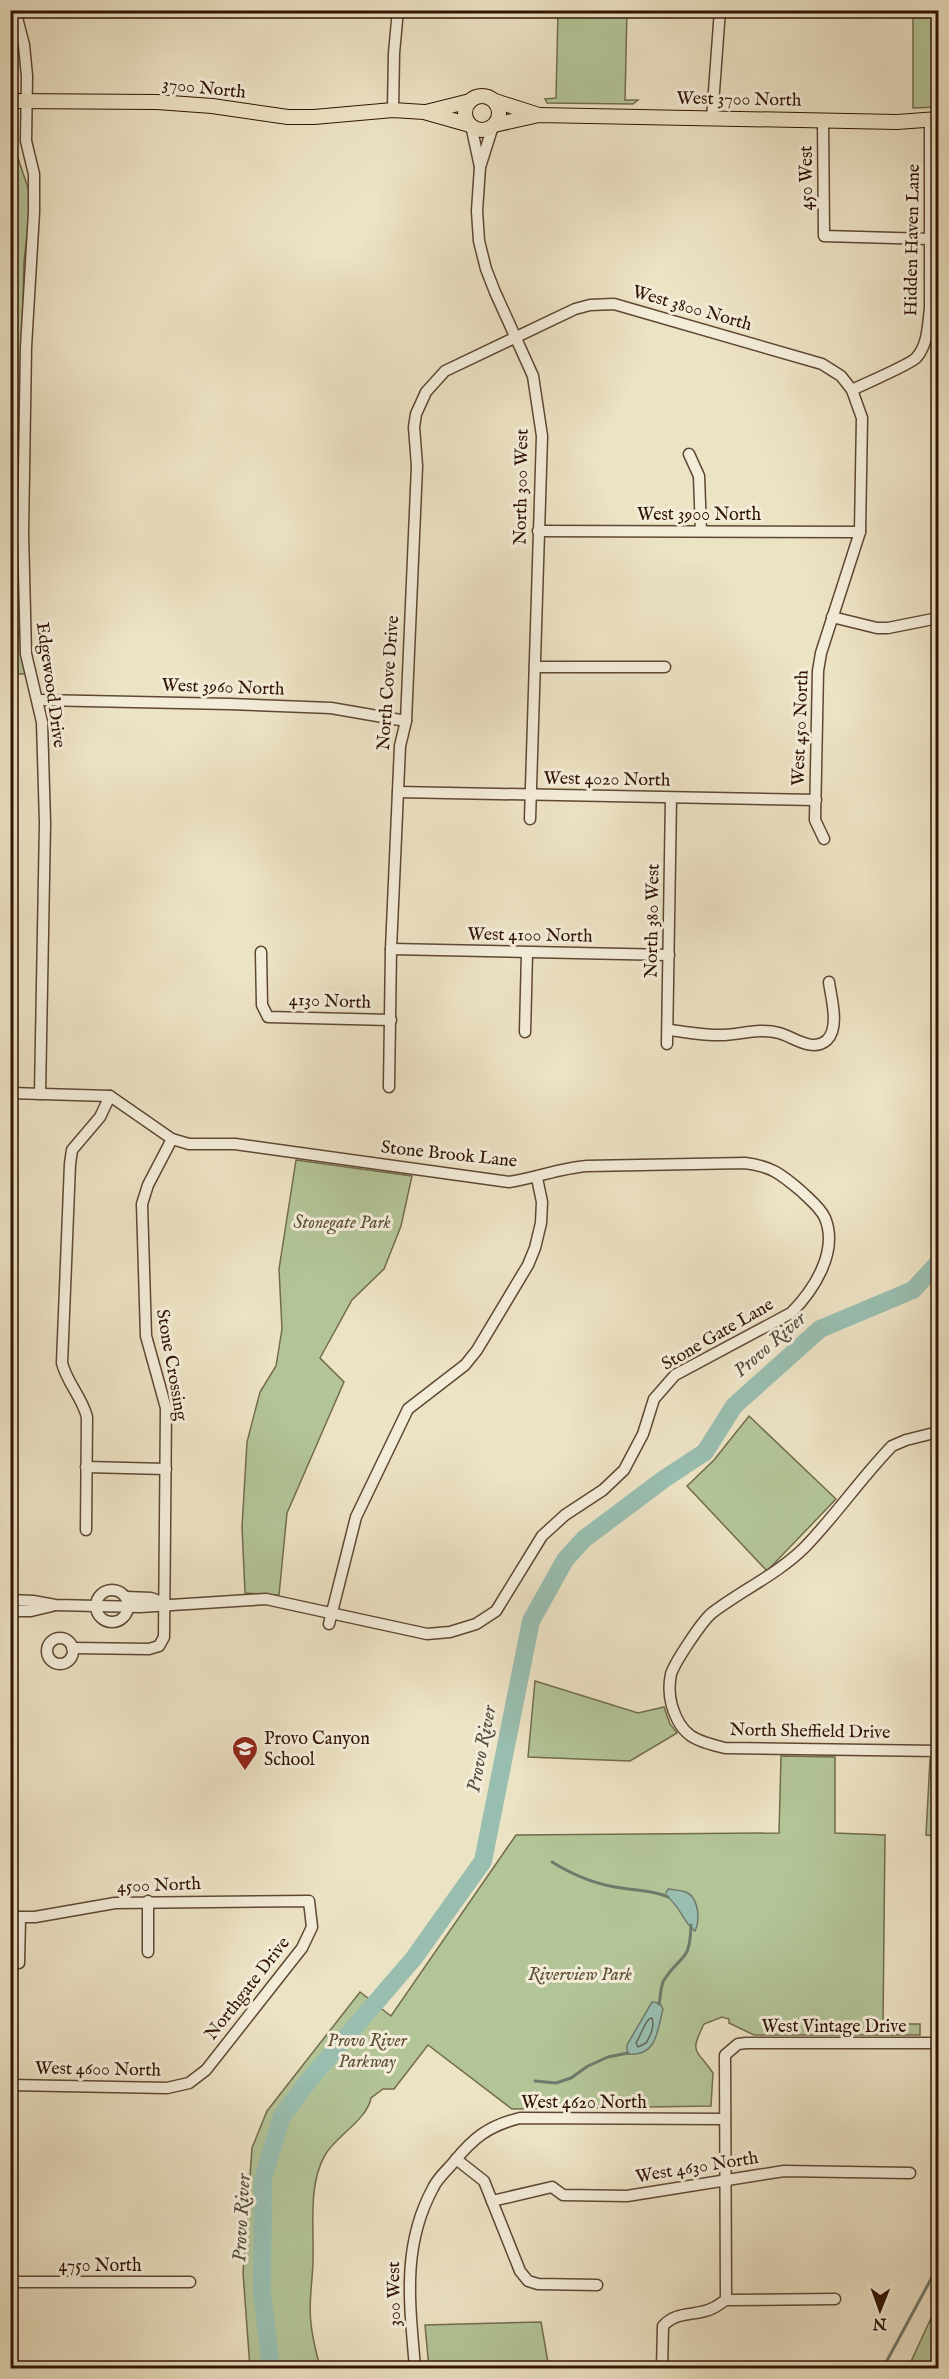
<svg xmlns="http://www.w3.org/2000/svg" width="949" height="2379" font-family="'IM FELL English',serif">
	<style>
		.green { fill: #b3c497; stroke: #726c4d; stroke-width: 1.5 }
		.water { fill: #99beb0; stroke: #6f7a6b; stroke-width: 1.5 }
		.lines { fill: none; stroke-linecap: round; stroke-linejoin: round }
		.shore { stroke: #64685a; stroke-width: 1.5 }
		.stream { stroke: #6f7a6b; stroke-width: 3 }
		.river { stroke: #99beb0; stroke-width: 18 }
		.minor-casing { stroke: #5f4733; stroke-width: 13 }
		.major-casing { stroke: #301303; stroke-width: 16 }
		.minor { stroke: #f3ecd9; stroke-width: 10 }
		.major { stroke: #ece2c4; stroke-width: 14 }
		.labels { text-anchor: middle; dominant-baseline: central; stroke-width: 6; stroke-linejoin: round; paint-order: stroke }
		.street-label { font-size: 18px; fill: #301303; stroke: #f3ecd9 }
		.park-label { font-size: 18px; font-style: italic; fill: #5e5137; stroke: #f3ecd9 }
		.poi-label { font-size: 18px; fill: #301303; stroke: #f3ecd9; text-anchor: start }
		.water-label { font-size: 20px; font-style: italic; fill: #554f40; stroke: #f3ecd9 }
	</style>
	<rect width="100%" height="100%" fill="#ece2c4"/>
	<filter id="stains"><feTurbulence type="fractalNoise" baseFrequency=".00333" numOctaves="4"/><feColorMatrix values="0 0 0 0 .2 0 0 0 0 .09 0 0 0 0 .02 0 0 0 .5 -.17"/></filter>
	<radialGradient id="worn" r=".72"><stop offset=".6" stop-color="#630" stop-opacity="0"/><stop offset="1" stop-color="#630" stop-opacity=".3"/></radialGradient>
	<g class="green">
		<polygon points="558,11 627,11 625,100 638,100 633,104 547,103 545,99 556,98"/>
		<polygon points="913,11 938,11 938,107 913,108"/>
		<polygon points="10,125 13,127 18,158 31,197 24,262 16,564 16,620 27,674 10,674"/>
		<polygon points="296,1160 412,1176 401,1226 384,1269 352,1300 320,1358 344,1382 287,1513 279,1595 245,1593 242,1527 247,1442 260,1392 276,1366 282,1329 279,1269"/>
		<polygon points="749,1416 836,1499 767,1571 687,1486 714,1460"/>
		<polygon points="535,1681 638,1713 664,1707 670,1724 677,1733 630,1761 528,1757"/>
		<path d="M781,1756L835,1757V1833L885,1835L883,2024H920V2035H754L729,2023V2019L722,2017L704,2024C689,2054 696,2048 713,2073L711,2106L512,2109L428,2045L394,2089H383L371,2098C367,2120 336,2136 325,2155C308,2185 314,2226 313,2259C313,2280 308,2302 311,2323C312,2338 317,2354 320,2368H250L243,2273L252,2148L267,2111L360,1992L391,2016L516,1835L779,1833Z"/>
		<polygon points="930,1759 938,1759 938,1836 926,1835"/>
		<polygon points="938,2303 938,2368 908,2368"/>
		<polygon points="541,2322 549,2368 429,2368 425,2325"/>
	</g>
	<g class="water">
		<path d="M668,1889C674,1890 683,1890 688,1893C699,1900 700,1921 695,1931C682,1921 681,1906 665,1895Z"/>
		<path d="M652,2002L660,2003L663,2009C657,2032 657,2057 627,2054V2045Z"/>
	</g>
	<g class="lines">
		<path class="shore" d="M652,2018C655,2026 650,2037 646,2043L638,2047L636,2043C641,2035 643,2026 649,2019Z"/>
		<g class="stream">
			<path d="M552,1862C573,1875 597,1885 622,1888C639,1891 652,1890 668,1897"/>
			<path d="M659,2004C661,1997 660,1987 664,1980C681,1953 690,1964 691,1925"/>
			<polyline points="535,2081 556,2083 571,2078 588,2066 608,2057 628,2053"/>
			<polyline points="883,2368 938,2266"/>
		</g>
		<polyline class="river" points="271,2368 262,2293 263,2179 282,2116 310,2079 414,1958 483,1861 531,1621 565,1560 584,1539 664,1479 705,1452 734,1406 820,1329 913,1290 938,1263"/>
		<defs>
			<g id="minor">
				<polyline points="15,10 24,45 27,76 26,141 34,174 34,212 26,347 23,533 26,654 42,722 45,823 40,1094"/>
				<polyline points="393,110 394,53 398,10"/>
				<polyline points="712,118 720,10"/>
				<polyline points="823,120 824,236 930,239"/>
				<polyline points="471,125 480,167"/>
				<polyline points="493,126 480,167 477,211 479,241 486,269 495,292 533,376 542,436 530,819"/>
				<path d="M852,390C864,384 909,365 916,358C928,345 928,325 930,308V120"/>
				<polyline points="689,454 699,476 701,531"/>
				<polyline points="538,531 860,532"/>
				<polyline points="832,617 877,628 888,628 938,618"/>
				<polyline points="535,667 665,667"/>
				<polyline points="39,700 229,704 331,708 406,721"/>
				<polyline points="398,792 816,800"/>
				<polyline points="391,949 669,955"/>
				<polyline points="261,952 262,1005 268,1017 391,1020"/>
				<path d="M669,1030C687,1032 706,1036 724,1035C742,1034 761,1028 779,1033C794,1037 812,1053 827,1040C840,1027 831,998 829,982"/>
				<polyline points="525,1032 527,953"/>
				<polyline points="667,1044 671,798"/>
				<polyline points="389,1087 391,949 400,746 406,721 417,466 414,427 416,414 426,392 445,371 575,309 590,305 614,304 822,364 841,376 852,390 862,418 860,532 821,653 818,671 815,820 824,839"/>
				<path d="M10,1093L110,1096L172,1139L189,1144H235L509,1182C536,1178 560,1168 587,1166L745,1163C771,1166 781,1174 801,1191C809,1199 820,1207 825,1218C839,1252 813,1291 791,1313L675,1375L654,1399L643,1434L624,1470L603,1490L565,1515L542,1536L496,1611L476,1624L450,1632L427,1634L266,1599L140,1607L55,1605L33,1601L10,1600"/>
				<path d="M938,1432L906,1440L892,1446C861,1478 836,1515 805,1547C778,1574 742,1590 712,1613C702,1621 675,1662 671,1674C669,1684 669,1696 672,1706C681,1736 695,1741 725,1748L938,1751"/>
				<polyline points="86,1467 166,1469"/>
				<path d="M86,1530L87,1417C82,1397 67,1383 62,1363L70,1164L72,1150L100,1117L110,1096"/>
				<circle cx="112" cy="1606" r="16"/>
				<polyline points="126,1597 151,1598 162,1602"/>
				<polyline points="10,1611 31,1611 52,1606"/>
				<polyline points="329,1624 356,1517 408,1409 465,1365 477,1350 528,1265 535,1248 541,1223 542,1202 537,1178"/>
				<circle cx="60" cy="1651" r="13"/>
				<polyline points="72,1648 149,1649 159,1646 164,1637 166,1408 146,1336 142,1204 148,1185 172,1139"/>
				<polyline points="10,1917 35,1917 115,1903 309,1901 312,1927 302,1948 206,2070 189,2083 167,2088 10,2085"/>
				<polyline points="148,1952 148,1901"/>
				<polyline points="19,1963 20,1918"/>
				<polyline points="456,2159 484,2181 520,2271 528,2281 538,2284 597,2285"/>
				<polyline points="492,2201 552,2187 563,2195 627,2196 784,2171 910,2173"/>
				<polyline points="10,2282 190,2282"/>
				<polyline points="726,2300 725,2055 738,2044 746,2043 938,2043"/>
				<path d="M415,2368C410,2305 401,2247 433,2188C437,2179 446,2171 453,2163C473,2138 488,2126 520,2118L725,2119"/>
				<path d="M662,2368L663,2326C677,2310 696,2317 713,2308C718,2306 722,2302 726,2300L835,2299"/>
			</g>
			<g id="major">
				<circle cx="482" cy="113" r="17"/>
				<polyline points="10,101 157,102 212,106 288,117 314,117 393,110 424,112 470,125"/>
				<polyline points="495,101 539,115"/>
				<polyline points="426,112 470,101"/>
				<polyline points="494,125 539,115 897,122 938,119"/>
			</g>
		</defs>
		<use href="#minor" class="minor-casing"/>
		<use href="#major" class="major-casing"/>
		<use href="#minor" class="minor"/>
		<use href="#major" class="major"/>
	</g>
	<defs>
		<symbol id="school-pin" viewBox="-11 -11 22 30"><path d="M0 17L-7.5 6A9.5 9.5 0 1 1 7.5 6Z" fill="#8f2418" stroke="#f3ecd9"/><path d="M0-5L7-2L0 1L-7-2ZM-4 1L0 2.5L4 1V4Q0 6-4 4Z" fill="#fff"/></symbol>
	</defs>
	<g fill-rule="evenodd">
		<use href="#school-pin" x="230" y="1734" width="30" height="40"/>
	</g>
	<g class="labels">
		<g class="street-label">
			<text transform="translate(204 89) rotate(6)">3700 North</text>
			<text transform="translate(739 100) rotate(1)">West 3700 North</text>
			<text transform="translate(807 178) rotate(-90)">450 West</text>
			<text transform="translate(913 240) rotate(-89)">Hidden Haven Lane</text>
			<text transform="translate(692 309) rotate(16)">West 3800 North</text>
			<text transform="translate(522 487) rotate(-89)">North 300 West</text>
			<text x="699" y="515">West 3900 North</text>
			<text transform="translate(389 683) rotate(-86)">North Cove Drive</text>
			<text transform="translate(50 685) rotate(82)">Edgewood Drive</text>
			<text transform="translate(223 688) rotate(2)">West 3960 North</text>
			<text transform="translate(801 728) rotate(-88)">West 450 North</text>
			<text transform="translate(607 780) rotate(1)">West 4020 North</text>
			<text transform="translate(653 921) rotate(-89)">North 380 West</text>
			<text transform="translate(530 936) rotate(1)">West 4100 North</text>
			<text transform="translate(330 1002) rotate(2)">4130 North</text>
			<text transform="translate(449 1155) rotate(6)">Stone Brook Lane</text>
			<text transform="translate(718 1335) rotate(-30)">Stone Gate Lane</text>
			<text transform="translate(171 1365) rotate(80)">Stone Crossing</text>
			<text transform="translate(810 1732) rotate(1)">North Sheffield Drive</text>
			<text transform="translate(159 1886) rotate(-2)">4500 North</text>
			<text transform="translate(248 1989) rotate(-52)">Northgate Drive</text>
			<text x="834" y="2027">West Vintage Drive</text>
			<text transform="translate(98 2070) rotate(1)">West 4600 North</text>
			<text x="584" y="2103">West 4620 North</text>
			<text transform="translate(697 2168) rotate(-9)">West 4630 North</text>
			<text x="100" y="2266">4750 North</text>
			<text transform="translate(395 2294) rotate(-91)">300 West</text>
		</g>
		<g class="park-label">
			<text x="342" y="1223">Stonegate Park</text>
			<text x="580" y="1975">Riverview Park</text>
			<text x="367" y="2041">Provo River<tspan x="367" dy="21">Parkway</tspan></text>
		</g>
		<g class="poi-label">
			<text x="264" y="1739">Provo Canyon<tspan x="264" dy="21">School</tspan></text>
		</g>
		<g class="water-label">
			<text transform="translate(770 1345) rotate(-41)">Provo River</text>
			<text transform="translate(482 1749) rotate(-79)">Provo River</text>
			<text transform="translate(242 2218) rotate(-87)">Provo River</text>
		</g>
	</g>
	<rect width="949" height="2379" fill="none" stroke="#ece2c4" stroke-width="36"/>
	<rect x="12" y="12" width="925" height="2355" fill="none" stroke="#301303" stroke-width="3"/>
	<rect x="18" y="18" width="913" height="2343" fill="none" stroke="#301303" stroke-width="1.5"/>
	<g transform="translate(880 2310) rotate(181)" stroke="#f3ecd9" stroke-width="4.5" paint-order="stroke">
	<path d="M0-4.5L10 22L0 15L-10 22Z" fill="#301303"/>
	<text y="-9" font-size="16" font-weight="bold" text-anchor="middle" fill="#301303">N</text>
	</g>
	<rect width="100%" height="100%" filter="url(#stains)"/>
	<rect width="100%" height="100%" fill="url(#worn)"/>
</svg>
